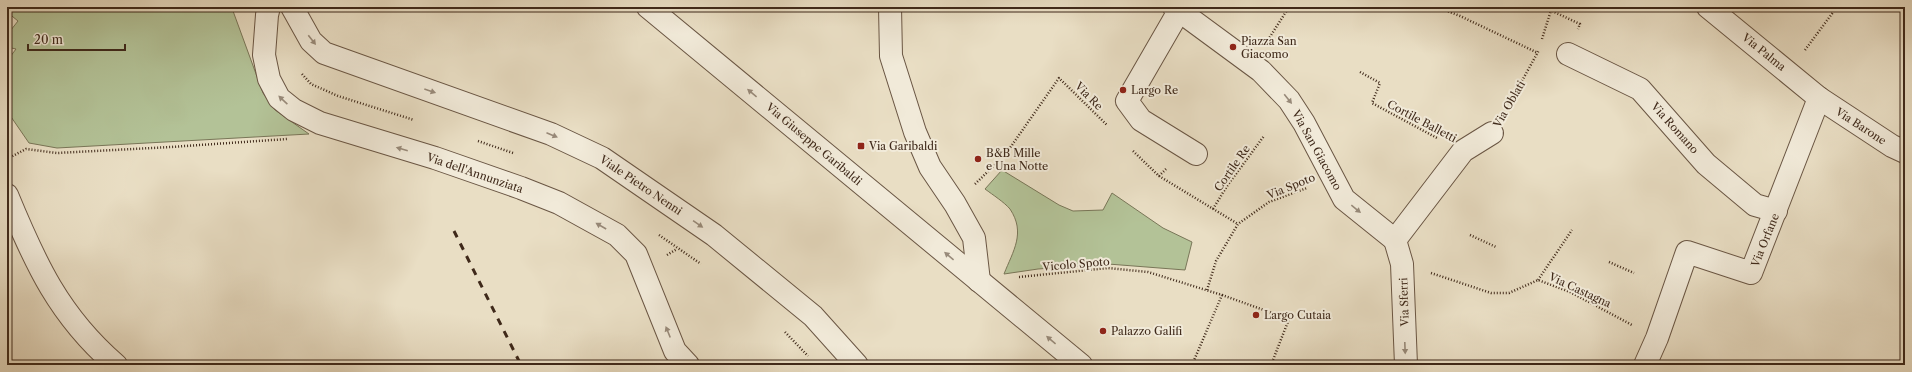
<svg xmlns="http://www.w3.org/2000/svg" width="1912" height="372" font-family="'Libre Caslon Text',serif">
	<style>
		.green { fill: #b3c297; stroke: #797658 }
		.lines { fill: none; stroke-linecap: round; stroke-linejoin: round }
		.minor-casing { stroke: #6a5644; stroke-width: 24 }
		.tertiary-casing { stroke: #6a5644; stroke-width: 24 }
		.path { stroke: #3f291a; stroke-width: 2.5; stroke-dasharray: 1 2; stroke-linecap: butt }
		.minor { stroke: #f1ead9; stroke-width: 22 }
		.tertiary { stroke: #f1ead9; stroke-width: 22 }
		.rail { stroke: #3f291a; stroke-width: 3; stroke-dasharray: 7 7; stroke-linecap: butt }
		.oneway { fill: #988a7a }
		.poi-dot { fill: #8f2418; stroke: #f1ead9; stroke-width: 1.5 }
		.labels { text-anchor: middle; dominant-baseline: central; stroke-width: 4; stroke-linejoin: round; paint-order: stroke }
		.poi-label { font-size: 11px; fill: #3f291a; stroke: #f1ead9; text-anchor: start }
		.street-label { font-size: 11px; fill: #3f291a; stroke: #f1ead9 }
	</style>
	<rect width="100%" height="100%" fill="#e9dec4"/>
	<filter id="stains"><feTurbulence type="fractalNoise" baseFrequency=".005" numOctaves="4"/><feColorMatrix values="0 0 0 0 .2 0 0 0 0 .09 0 0 0 0 .02 0 0 0 .5 -.17"/></filter>
	<radialGradient id="worn" r=".72"><stop offset=".6" stop-color="#630" stop-opacity="0"/><stop offset="1" stop-color="#630" stop-opacity=".3"/></radialGradient>
	<g class="green">
		<polygon points="7,7 228,7 233,11 263,93 275,110 309,134 57,148 29,143 7,111 7,61 16,49 7,47 7,35 18,21 7,12"/>
		<path d="M1002,170L1059,205L1073,211L1103,210L1112,193L1163,228L1192,242L1185,270L1108,264L1038,269L1004,274C1013,251 1026,233 1010,209C1004,202 993,195 985,189Z"/>
	</g>
	<g class="lines">
		<defs>
			<g id="minor">
				<polyline points="269,7 267,15 264,55 269,79 279,98 294,110 320,123 435,158 521,188 559,203 617,235 636,254 675,351 688,365"/>
				<polyline points="292,7 311,41 324,53 551,134 602,158 714,235 813,316 857,365"/>
				<polyline points="648,7 1081,365"/>
				<polyline points="890,7 891,56 915,132 930,167 955,204 974,238 979,281"/>
				<polyline points="1174,7 1261,71 1289,100 1304,123 1344,199 1395,240"/>
				<polyline points="1708,7 1819,98 1892,146 1905,152"/>
				<polyline points="1179,11 1127,101 1141,120 1196,154"/>
				<polyline points="1568,54 1640,89 1706,164 1755,205 1776,211"/>
				<polyline points="1395,240 1463,151 1492,133"/>
				<polyline points="1395,240 1402,264 1406,365"/>
				<polyline points="1645,365 1657,338 1687,252 1751,273 1819,98"/>
			</g>
			<path id="tertiary" d="M7,195C35,263 59,316 116,365"/>
		</defs>
		<use href="#minor" class="minor-casing"/>
		<use href="#tertiary" class="tertiary-casing"/>
		<g class="path">
			<polyline points="1437,7 1460,16 1538,53"/>
			<polyline points="1552,11 1580,24 1578,29"/>
			<polyline points="1542,39 1552,7"/>
			<polyline points="1268,40 1289,7"/>
			<polyline points="1805,50 1837,7"/>
			<polyline points="1360,72 1380,83 1372,103 1437,138"/>
			<polyline points="302,74 311,84 338,96 414,120"/>
			<polyline points="1506,110 1539,50"/>
			<polyline points="478,141 513,153"/>
			<polyline points="1133,151 1159,176 1238,224"/>
			<polyline points="7,159 26,149 57,153 171,147 287,139"/>
			<polyline points="1159,176 1166,169"/>
			<polyline points="975,184 1005,155 1059,78 1107,125"/>
			<polyline points="1213,209 1227,186 1264,136"/>
			<polyline points="659,235 701,264"/>
			<polyline points="1470,235 1496,247"/>
			<polyline points="667,255 677,249"/>
			<polyline points="1609,262 1634,273"/>
			<polyline points="1431,273 1491,293 1509,293 1538,280 1570,292 1632,325"/>
			<polyline points="1019,277 1108,268 1148,272 1222,295 1192,365"/>
			<polyline points="1538,280 1572,230"/>
			<polyline points="1207,290 1216,261 1238,224 1269,202 1307,188"/>
			<polyline points="1222,295 1289,319 1271,365"/>
			<polyline points="785,332 808,356"/>
		</g>
		<use href="#minor" class="minor"/>
		<use href="#tertiary" class="tertiary"/>
		<polyline class="rail" points="454,231 521,365"/>
	</g>
	<defs><path id="oneway-solid" d="M-6-.8H1V-3.2L6.5 0L1 3.2V.8H-6Z"/></defs>
	<g class="oneway">
		<use href="#oneway-solid" transform="translate(312 40) rotate(52)"/>
		<use href="#oneway-solid" transform="translate(430 91) rotate(19)"/>
		<use href="#oneway-solid" transform="translate(752 93) rotate(-140)"/>
		<use href="#oneway-solid" transform="translate(1288 99) rotate(51)"/>
		<use href="#oneway-solid" transform="translate(283 100) rotate(-137)"/>
		<use href="#oneway-solid" transform="translate(552 135) rotate(23)"/>
		<use href="#oneway-solid" transform="translate(402 149) rotate(-164)"/>
		<use href="#oneway-solid" transform="translate(1356 209) rotate(39)"/>
		<use href="#oneway-solid" transform="translate(698 224) rotate(35)"/>
		<use href="#oneway-solid" transform="translate(601 226) rotate(-150)"/>
		<use href="#oneway-solid" transform="translate(949 256) rotate(-140)"/>
		<use href="#oneway-solid" transform="translate(668 332) rotate(-112)"/>
		<use href="#oneway-solid" transform="translate(1051 340) rotate(-140)"/>
		<use href="#oneway-solid" transform="translate(1405 348) rotate(88)"/>
	</g>
	<g class="poi-dot">
		<circle cx="1233" cy="47" r="4"/>
		<circle cx="1123" cy="90" r="4"/>
		<rect x="857" y="142" width="8" height="8" rx="2"/>
		<circle cx="978" cy="159" r="4"/>
		<circle cx="1256" cy="315" r="4"/>
		<circle cx="1103" cy="331" r="4"/>
	</g>
	<g class="labels">
		<g class="poi-label">
			<text x="1241" y="41">Piazza San<tspan x="1241" dy="13">Giacomo</tspan></text>
			<text x="1131" y="90">Largo Re</text>
			<text x="869" y="146">Via Garibaldi</text>
			<text x="986" y="153">B&amp;B Mille<tspan x="986" dy="13">e Una Notte</tspan></text>
			<text x="1264" y="315">Largo Cutaia</text>
			<text x="1111" y="331">Palazzo Galifi</text>
		</g>
		<g class="street-label">
			<text transform="translate(1764 52) rotate(39)">Via Palma</text>
			<text transform="translate(1089 96) rotate(45)">Via Re</text>
			<text transform="translate(1509 104) rotate(-60)">Via Oblati</text>
			<text transform="translate(1422 121) rotate(28)">Cortile Balletti</text>
			<text transform="translate(1861 126) rotate(33)">Via Barone</text>
			<text transform="translate(1675 128) rotate(48)">Via Romano</text>
			<text transform="translate(814 144) rotate(40)">Via Giuseppe Garibaldi</text>
			<text transform="translate(1317 150) rotate(61)">Via San Giacomo</text>
			<text transform="translate(1232 168) rotate(-55)">Cortile Re</text>
			<text transform="translate(475 173) rotate(19)">Via dell'Annunziata</text>
			<text transform="translate(641 185) rotate(34)">Viale Pietro Nenni</text>
			<text transform="translate(1291 186) rotate(-22)">Via Spoto</text>
			<text transform="translate(1765 240) rotate(-68)">Via Orfane</text>
			<text transform="translate(1076 264) rotate(-5)">Vicolo Spoto</text>
			<text transform="translate(1580 290) rotate(25)">Via Castagna</text>
			<text transform="translate(1404 302) rotate(-92)">Via Sferri</text>
		</g>
	</g>
	<rect width="1912" height="372" fill="none" stroke="#e9dec4" stroke-width="24"/>
	<rect x="8" y="8" width="1896" height="356" fill="none" stroke="#3f291a" stroke-width="2"/>
	<rect x="12" y="12" width="1888" height="348" fill="none" stroke="#3f291a"/>
	<path d="M28 44v6h97v-6" fill="none" stroke="#3f291a" stroke-width="2"/>
	<text x="34" y="44" font-size="12" fill="#3f291a" stroke="#f1ead9" stroke-width="3" paint-order="stroke">20 m</text>
	<rect width="100%" height="100%" filter="url(#stains)"/>
	<rect width="100%" height="100%" fill="url(#worn)"/>
</svg>
